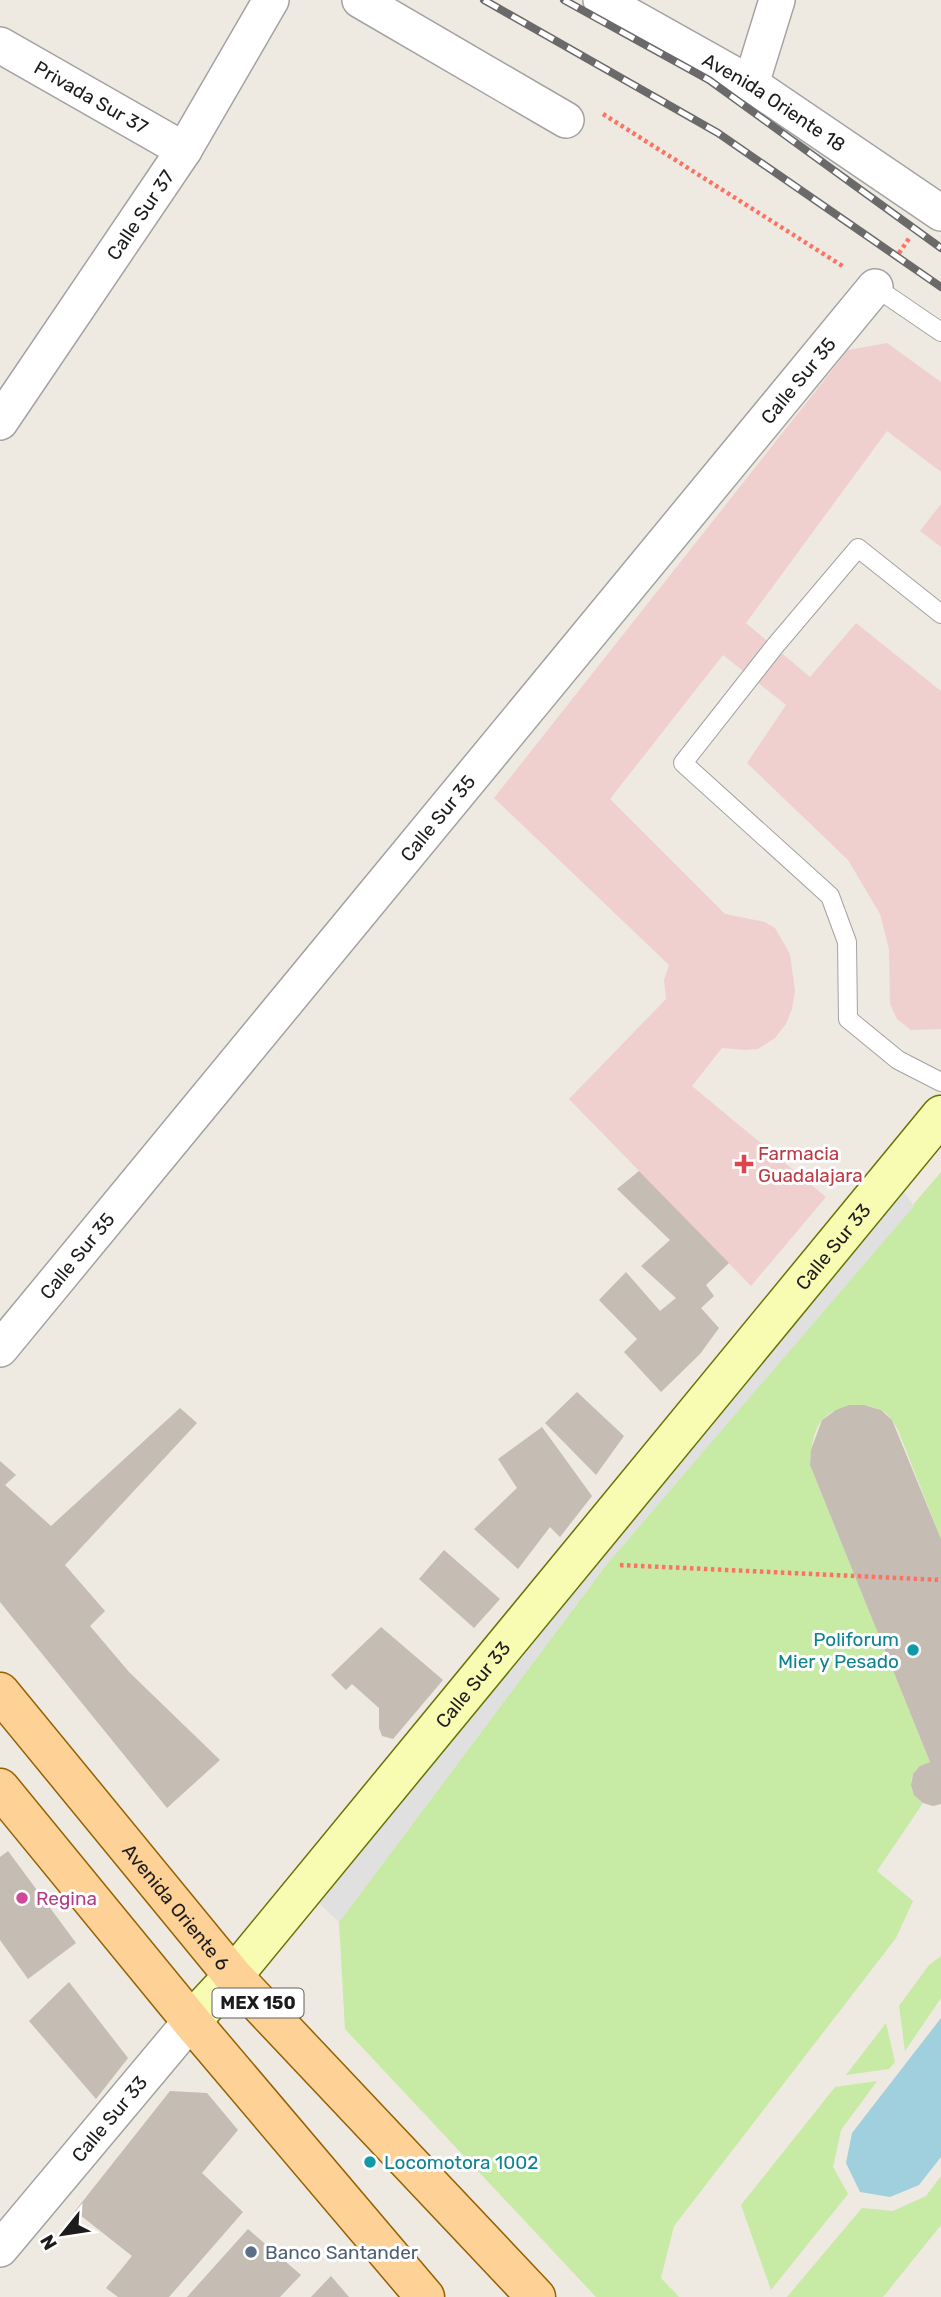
<svg xmlns="http://www.w3.org/2000/svg" width="941" height="2297" font-family="Rubik,sans-serif">
	<style>
		.commercial { fill: #f0d0cf }
		.grass { fill: #c7eaa5 }
		.parking { fill: #e0e0e0 }
		.water { fill: #a0d0dd }
		.building { fill: #c5bcb4 }
		.lines { fill: none; stroke-linecap: round; stroke-linejoin: round }
		.lane-casing { stroke: #a3a3a3; stroke-width: 20 }
		.street-casing { stroke: #a3a3a3; stroke-width: 38 }
		.secondary-casing { stroke: #687402; stroke-width: 41 }
		.primary-casing { stroke: #946200; stroke-width: 41 }
		.path { stroke: #fe7262; stroke-width: 4.5; stroke-dasharray: 3.5 3.5; stroke-linecap: butt }
		.lane { stroke: #fff; stroke-width: 18 }
		.street { stroke: #fff; stroke-width: 35 }
		.secondary { stroke: #f8fbb2; stroke-width: 38 }
		.primary { stroke: #fed196; stroke-width: 38 }
		.rail-casing { stroke: #6a6a6a; stroke-width: 8 }
		.rail { stroke: #fff; stroke-width: 5; stroke-dasharray: 16; stroke-linecap: butt }
		.health-dot { fill: #e0444e; stroke: #fff; stroke-width: 2.5 }
		.culture-dot { fill: #0f9aa8; stroke: #fff; stroke-width: 2.5 }
		.hotel-dot { fill: #d1479c; stroke: #fff; stroke-width: 2.5 }
		.service-dot { fill: #5c6f8a; stroke: #fff; stroke-width: 2.5 }
		.labels { text-anchor: middle; dominant-baseline: central; stroke-width: 6; stroke-linejoin: round; paint-order: stroke }
		.shield { fill: #fff; stroke: #606060; stroke-width: 2 }
		.shield-label { font-size: 18px; font-weight: bold; fill: #1c1c1c }
		.street-label { font-size: 19px; fill: #1c1c1c; stroke: #fff }
		.health-label { font-size: 19px; fill: #be3a42; stroke: #fff; text-anchor: start }
		.culture-label { font-size: 19px; fill: #0d838f; stroke: #fff; text-anchor: end }
		.hotel-label { font-size: 19px; fill: #b23c85; stroke: #fff; text-anchor: start }
		.service-label { font-size: 19px; fill: #4e5e75; stroke: #fff; text-anchor: start }
	</style>
	<rect width="100%" height="100%" fill="#eee9e1"/>
	<g class="commercial">
		<polygon points="887,343 941,382 941,472 887,431 746,623 810,677 856,623 941,691 941,1029 911,1030 897,1019 890,1004 889,949 880,914 848,860 747,763 786,705 723,655 610,799 725,914 765,922 775,928 790,954 795,991 792,1009 786,1024 775,1038 758,1049 744,1050 722,1048 692,1086 826,1197 751,1286 569,1099 666,999 664,980 669,965 494,798 848,350"/>
		<polygon points="941,504 941,547 920,531"/>
	</g>
	<g class="grass">
		<path d="M941,1172V1539L898,1430C894,1423 889,1414 881,1410C863,1402 838,1405 824,1418C813,1428 811,1451 810,1465L930,1762C907,1770 906,1787 923,1803L877,1871L913,1901L896,1938L674,2226L661,2278L679,2297H596L345,2029L339,1922L606,1565Z"/>
		<polygon points="941,1956 941,1998 905,2051 899,2006 929,1965"/>
		<polygon points="886,2023 895,2062 889,2069 846,2075"/>
		<polygon points="877,2081 841,2130 833,2167 848,2194 771,2290 741,2205 835,2087"/>
		<polygon points="941,2176 941,2225 883,2297 787,2297 862,2208 893,2211 926,2196"/>
	</g>
	<polygon class="parking" points="896,1181 914,1206 606,1565 339,1922 319,1903"/>
	<polygon class="water" points="941,2018 941,2157 919,2185 890,2197 860,2192 846,2163 852,2133"/>
	<g class="building">
		<polygon points="639,1171 729,1263 706,1285 714,1296 701,1308 719,1328 700,1354 661,1392 624,1352 637,1339 599,1300 626,1272 660,1311 676,1298 641,1266 670,1240 617,1189"/>
		<polygon points="577,1392 624,1436 596,1475 545,1423"/>
		<polygon points="849,1405 864,1405 881,1410 892,1420 941,1539 941,1804 933,1806 923,1803 914,1795 911,1785 913,1774 920,1766 930,1762 810,1465 811,1450 822,1420 836,1410"/>
		<polygon points="180,1408 197,1423 65,1565 105,1611 90,1626 129,1672 220,1760 167,1808 0,1602 0,1461 16,1475 5,1485 51,1526"/>
		<polygon points="542,1427 592,1496 560,1537 550,1527 518,1569 474,1529 517,1488 498,1459"/>
		<polygon points="444,1550 500,1599 474,1628 419,1579"/>
		<polygon points="381,1627 443,1680 393,1739 382,1736 379,1728 379,1708 352,1684 346,1690 331,1675"/>
		<polygon points="8,1851 76,1943 28,1979 0,1940 0,1857"/>
		<polygon points="69,1982 128,2058 96,2099 29,2021"/>
		<polygon points="170,2091 207,2093 238,2130 202,2173 243,2212 169,2297 118,2297 106,2288 132,2256 75,2211"/>
		<polygon points="248,2229 301,2275 280,2297 187,2297"/>
		<polygon points="331,2276 349,2297 311,2297"/>
	</g>
	<g class="lines">
		<defs>
			<g id="lane">
				<polyline points="875,287 941,332"/>
				<polyline points="941,614 858,548 775,646 683,763 830,896 847,942 848,1019 898,1060 941,1082"/>
			</g>
			<g id="street">
				<polyline points="360,0 566,120"/>
				<path id="s1" d="M601,0L751,84L941,213"/>
				<path id="s2" d="M0,45L184,150"/>
				<polyline points="751,84 777,0"/>
				<path id="s3" d="M0,422L184,150L271,0"/>
				<path id="s4" d="M0,1349L875,287"/>
				<path id="s5" d="M0,2249L191,2021"/>
			</g>
			<g id="secondary">
				<path id="s6" d="M191,2021L233,1976L941,1115"/>
			</g>
			<g id="primary">
				<path id="s7" d="M0,1692L233,1976L536,2297"/>
				<polyline points="0,1788 191,2021 425,2297"/>
			</g>
		</defs>
		<use href="#lane" class="lane-casing"/>
		<use href="#street" class="street-casing"/>
		<use href="#secondary" class="secondary-casing"/>
		<use href="#primary" class="primary-casing"/>
		<g class="path">
			<polyline points="603,114 844,267"/>
			<polyline points="895,259 910,237"/>
			<polyline points="620,1565 941,1580"/>
		</g>
		<use href="#lane" class="lane"/>
		<use href="#street" class="street"/>
		<use href="#secondary" class="secondary"/>
		<use href="#primary" class="primary"/>
		<defs>
			<g id="rail">
				<polyline points="484,0 718,133 941,287"/>
				<polyline points="564,0 709,80 941,248"/>
			</g>
		</defs>
		<use href="#rail" class="rail-casing"/>
		<use href="#rail" class="rail"/>
	</g>
	<path class="health-dot" d="M740.5 1153.5h7v7h7v7h-7v7h-7v-7h-7v-7h7z"/>
	<g class="culture-dot">
		<circle cx="913" cy="1650" r="7"/>
		<circle cx="370" cy="2162" r="7"/>
	</g>
	<circle class="hotel-dot" cx="22" cy="1898" r="7"/>
	<circle class="service-dot" cx="251" cy="2252" r="7"/>
	<g class="labels">
		<rect class="shield" x="212.5" y="1988.5" width="91" height="29" rx="5"/>
		<g class="shield-label">
			<text x="258" y="2003">MEX 150</text>
		</g>
		<g class="street-label">
			<text stroke="none"><textPath href="#s2" startOffset="105">Privada Sur 37</textPath></text>
			<text stroke="none"><textPath href="#s1" startOffset="201">Avenida Oriente 18</textPath></text>
			<text stroke="none"><textPath href="#s3" startOffset="250">Calle Sur 37</textPath></text>
			<text stroke="none"><textPath href="#s4" startOffset="1255">Calle Sur 35</textPath></text>
			<text stroke="none"><textPath href="#s4" startOffset="688">Calle Sur 35</textPath></text>
			<text stroke="none"><textPath href="#s6" startOffset="1006">Calle Sur 33</textPath></text>
			<text stroke="none"><textPath href="#s4" startOffset="121">Calle Sur 35</textPath></text>
			<text stroke="none"><textPath href="#s6" startOffset="439">Calle Sur 33</textPath></text>
			<text stroke="none"><textPath href="#s7" startOffset="278">Avenida Oriente 6</textPath></text>
			<text stroke="none"><textPath href="#s5" startOffset="170">Calle Sur 33</textPath></text>
		</g>
		<g class="health-label">
			<text x="758" y="1153">Farmacia<tspan x="758" dy="22">Guadalajara</tspan></text>
		</g>
		<g class="culture-label">
			<text x="899" y="1639">Poliforum<tspan x="899" dy="22">Mier y Pesado</tspan></text>
			<text x="384" y="2162" text-anchor="start">Locomotora 1002</text>
		</g>
		<g class="hotel-label">
			<text x="36" y="1898">Regina</text>
		</g>
		<g class="service-label">
			<text x="265" y="2252">Banco Santander</text>
		</g>
	</g>
	<g transform="translate(63 2234) rotate(240)" stroke="#ffffff" stroke-width="5" paint-order="stroke">
	<path d="M0-5L12 26L0 18L-12 26Z" fill="#1c1c1c"/>
	<text y="-10" font-size="19" font-weight="bold" text-anchor="middle" fill="#1c1c1c">N</text>
	</g>
</svg>
